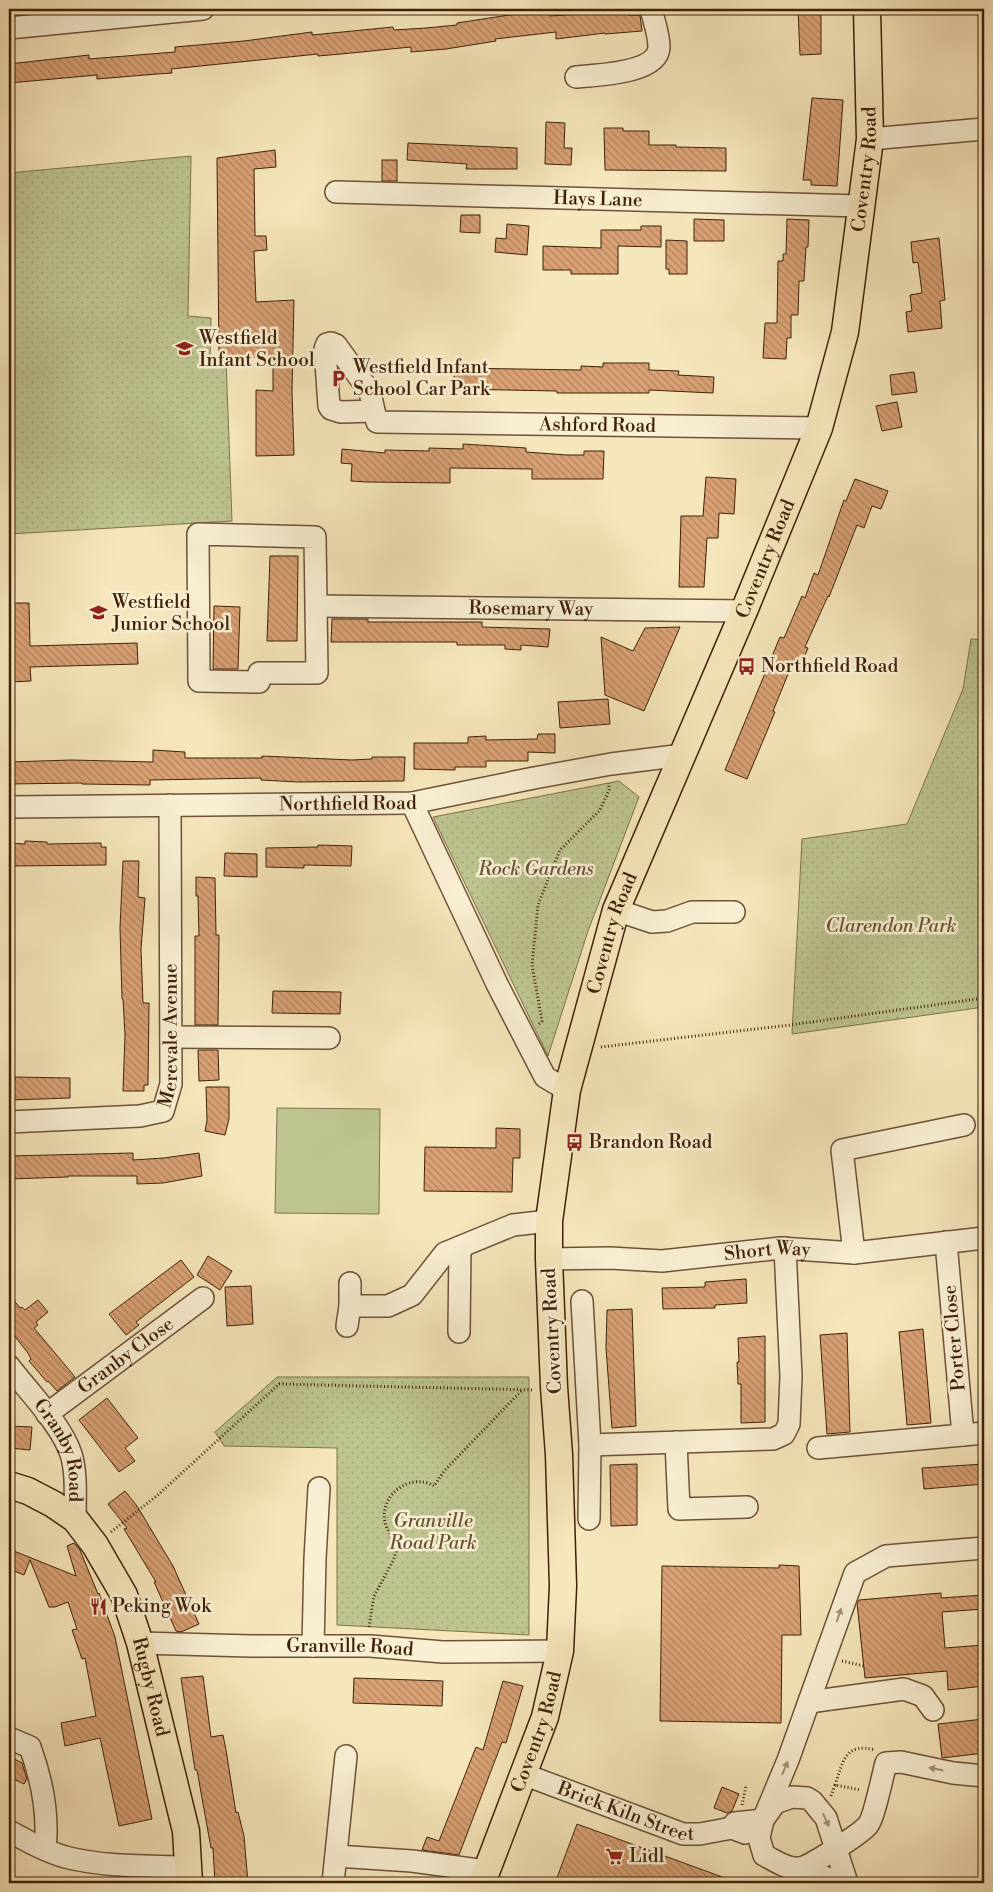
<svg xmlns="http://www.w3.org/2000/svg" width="993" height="1892" font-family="'Libre Bodoni',serif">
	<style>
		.green { fill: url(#green-dots); stroke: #7e724c }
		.pitch { fill: #bdc490; stroke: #7e724c }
		.building { fill: url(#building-back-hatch); stroke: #3f2109 }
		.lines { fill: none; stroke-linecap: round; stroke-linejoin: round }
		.minor-casing { stroke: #6d5236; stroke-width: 24 }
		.major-casing { stroke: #3f2109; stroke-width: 29 }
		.path { stroke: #3f2109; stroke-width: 3; stroke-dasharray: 1 2.5; stroke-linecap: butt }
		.minor { stroke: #f9efd3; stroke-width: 21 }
		.major { stroke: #f6e6bb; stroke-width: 26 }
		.oneway { fill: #a59278 }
		.labels { text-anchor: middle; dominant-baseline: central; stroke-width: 5; stroke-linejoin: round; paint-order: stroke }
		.street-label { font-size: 19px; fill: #3f2109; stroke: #f9efd3 }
		.poi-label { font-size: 19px; fill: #3f2109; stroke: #f9efd3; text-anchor: start }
		.park-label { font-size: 19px; font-style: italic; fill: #655232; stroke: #f9efd3 }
	</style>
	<defs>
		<pattern id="green-dots" width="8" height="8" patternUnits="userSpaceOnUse" patternTransform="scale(1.25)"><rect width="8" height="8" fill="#bdc490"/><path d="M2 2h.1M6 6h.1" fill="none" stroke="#a4a87b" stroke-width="1.8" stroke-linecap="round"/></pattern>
		<pattern id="building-back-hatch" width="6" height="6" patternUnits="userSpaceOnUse" patternTransform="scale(1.25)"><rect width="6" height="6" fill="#d9a174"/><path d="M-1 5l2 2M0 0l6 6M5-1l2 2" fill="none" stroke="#b1835d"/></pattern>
	</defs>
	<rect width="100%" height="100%" fill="#f6e6bb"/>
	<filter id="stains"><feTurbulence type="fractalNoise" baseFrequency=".004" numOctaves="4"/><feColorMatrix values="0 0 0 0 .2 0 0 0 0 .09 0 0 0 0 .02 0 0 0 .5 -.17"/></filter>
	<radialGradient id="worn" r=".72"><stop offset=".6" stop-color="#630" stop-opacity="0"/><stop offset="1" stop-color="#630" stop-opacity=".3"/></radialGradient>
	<g class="green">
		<polygon points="191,156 188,316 211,318 210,360 226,360 232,521 9,534 9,173"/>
		<polygon points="971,639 984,640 984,1007 792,1034 802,839 907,824 963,689"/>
		<polygon points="619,781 639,797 588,931 548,1056 433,817"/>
		<polygon points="277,1377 529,1377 529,1635 337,1625 337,1448 224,1446 215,1432"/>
	</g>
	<polygon class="pitch" points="277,1108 380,1109 379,1214 275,1213"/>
	<g class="building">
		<polygon points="579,9 603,9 603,11 627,9 628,15 640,15 642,31 605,34 605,33 556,39 556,32 495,39 496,41 446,49 411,52 411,47 341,54 318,56 318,54 171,69 172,73 157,74 97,79 97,75 9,83 9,64 89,55 89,59 175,52 175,47 244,41 312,32 312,35 393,27 394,30 426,28 457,25 457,23 509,15 550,11 550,16 580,14"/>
		<polygon points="798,9 821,9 821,54 800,55"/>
		<polygon points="812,98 843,100 837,186 811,185 811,180 803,180"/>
		<polygon points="546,122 565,123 564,148 572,148 571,165 545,164"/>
		<polygon points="604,128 623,128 623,131 649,131 649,145 676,145 676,147 726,148 726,171 605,170"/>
		<polygon points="408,143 517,148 517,169 466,169 467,164 407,160"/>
		<polygon points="275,150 276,167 254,169 255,236 266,236 267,250 254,251 256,302 294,300 292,391 294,455 256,456 256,390 273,391 273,357 219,357 217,158"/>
		<rect x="382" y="160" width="15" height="21"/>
		<polygon points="461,215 480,215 480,233 460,232"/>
		<polygon points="694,219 724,220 724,241 694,241"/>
		<polygon points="787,219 809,220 808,247 806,247 804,281 799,281 798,315 791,315 791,338 787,338 786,359 763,358 765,323 777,323 778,261 783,261 783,254 786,254"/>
		<polygon points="507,224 529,226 527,255 495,252 496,238 506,239"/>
		<polygon points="641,226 661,226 661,247 618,246 618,274 571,274 571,270 543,270 543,246 601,248 601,230 641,230"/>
		<polygon points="939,238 945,300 940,301 942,328 908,332 906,312 912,311 910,295 922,293 918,262 913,263 911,242"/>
		<polygon points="666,240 687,241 687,274 669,274 669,269 666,269"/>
		<polygon points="603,363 649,363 649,370 679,371 678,375 714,377 713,393 649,390 649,393 557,393 557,391 454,389 454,368 581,370 581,366 603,367"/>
		<polygon points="914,372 917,392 892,395 890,375"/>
		<polygon points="897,402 902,427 882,431 876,406"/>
		<polygon points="463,444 526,448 526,452 567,455 584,455 584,451 604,451 603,479 532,479 532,469 450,468 450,483 367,482 351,481 352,464 341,463 342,449 385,453 385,450 429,451 429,448 463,449"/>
		<polygon points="706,477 736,479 734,514 719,513 718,538 707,538 704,587 679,587 681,516 703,516"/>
		<polygon points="855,479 888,491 881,509 872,506 864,528 857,525 829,597 828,596 805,647 808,648 801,665 793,662 773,711 775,712 747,779 725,770 780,637 784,638 802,596 805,598 814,573 818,575 844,500 846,501"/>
		<polygon points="270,556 298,556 297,641 267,641"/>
		<polygon points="9,603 29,603 30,646 137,643 138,664 30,667 31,681 10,682"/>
		<polygon points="214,606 240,607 238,669 213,669"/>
		<polygon points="332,619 368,619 368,622 482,622 482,627 550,629 548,647 521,645 521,650 505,649 505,645 457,645 457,642 331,642"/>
		<polygon points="680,627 644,711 605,695 601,637 633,651 645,628"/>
		<polygon points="608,699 610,724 560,728 558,702"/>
		<polygon points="538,734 555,734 555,753 528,752 528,761 486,761 486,767 455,767 455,770 414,769 414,743 468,743 468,737 486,736 486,740 537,739"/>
		<polygon points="153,750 185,752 185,758 262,758 262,756 352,760 372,759 372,757 405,757 404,781 298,782 261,780 261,778 150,780 150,785 82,784 82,783 9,784 9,762 71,760 153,762"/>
		<polygon points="25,841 47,842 47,844 101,843 101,847 106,847 106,865 9,866 9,843 25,844"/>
		<polygon points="318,845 352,846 351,866 304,865 304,868 266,867 266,848 318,847"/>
		<polygon points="225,853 257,854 257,877 224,876"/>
		<polygon points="123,861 139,861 138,897 145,898 141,949 143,1003 149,1003 148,1085 144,1085 144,1091 123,1091 125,1035 123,999 122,999 120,928"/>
		<polygon points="196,877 215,878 216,935 219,935 218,1025 195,1025 195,936 199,936 198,896 196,896"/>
		<polygon points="273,991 341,992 340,1014 272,1013"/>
		<polygon points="198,1050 218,1050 219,1080 199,1081"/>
		<polygon points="15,1077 70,1078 70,1098 9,1100 9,1080 15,1080"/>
		<polygon points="206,1087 229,1087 229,1119 225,1135 205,1131 207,1120"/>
		<polygon points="496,1128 520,1129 520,1158 513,1158 512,1192 424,1191 425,1147 496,1148"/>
		<polygon points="133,1153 133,1160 164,1158 199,1153 202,1176 163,1183 137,1184 137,1176 68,1176 68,1177 9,1179 9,1156"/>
		<polygon points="208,1256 232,1271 220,1290 197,1275"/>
		<polygon points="181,1260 194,1277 136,1322 139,1325 126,1335 109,1314"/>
		<polygon points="746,1279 747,1303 715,1305 715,1308 663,1309 662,1288 705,1287 705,1282"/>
		<polygon points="251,1286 253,1324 227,1326 225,1287"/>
		<polygon points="9,1294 20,1308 22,1307 25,1310 38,1300 48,1312 36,1322 38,1325 34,1328 75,1377 57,1391 48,1381 47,1382 29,1361 31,1359 28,1353 9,1329"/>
		<polygon points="632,1309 636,1426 612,1428 606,1348 607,1310"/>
		<polygon points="923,1329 931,1423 907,1425 899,1332"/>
		<polygon points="847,1333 850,1432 827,1434 820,1335"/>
		<polygon points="765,1336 765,1422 741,1423 741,1384 738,1384 737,1362 739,1362 738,1338"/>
		<polygon points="107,1398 138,1438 125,1448 135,1461 119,1472 79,1420"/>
		<polygon points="9,1426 32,1427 30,1450 9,1448"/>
		<polygon points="637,1464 637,1525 611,1526 610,1465"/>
		<polygon points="984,1464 984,1484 924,1489 922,1468"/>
		<polygon points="125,1491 137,1506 173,1566 199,1624 181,1632 176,1631 154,1582 156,1582 124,1529 127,1528 108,1504"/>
		<polygon points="74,1543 80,1550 98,1594 99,1593 115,1637 152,1819 119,1826 100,1738 65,1746 61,1723 96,1716 85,1658 82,1659 72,1630 77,1629 68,1602 55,1607 49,1607 30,1560 24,1575 9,1569 9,1563 14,1551 76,1576 67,1546"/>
		<polygon points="779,1565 799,1566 801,1635 782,1635 781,1723 660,1721 662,1566 779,1568"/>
		<polygon points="941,1593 941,1598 984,1595 984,1609 942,1612 945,1648 984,1645 984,1686 948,1690 947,1671 865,1678 857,1603 859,1600"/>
		<polygon points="203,1676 211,1737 223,1735 226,1750 236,1813 238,1812 244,1836 248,1883 215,1883 213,1848 211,1848 197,1770 195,1770 181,1678"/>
		<polygon points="354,1678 443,1681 442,1706 353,1703"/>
		<polygon points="503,1681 523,1686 506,1743 502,1742 459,1855 422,1850 427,1837 439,1841 476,1747 483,1750"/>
		<polygon points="984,1719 984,1753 942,1758 938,1724"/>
		<polygon points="9,1756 22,1763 27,1779 24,1784 9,1777"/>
		<polygon points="722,1787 739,1794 732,1811 727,1813 714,1808"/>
		<polygon points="577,1824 736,1882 736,1883 555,1883"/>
	</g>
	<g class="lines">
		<defs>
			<g id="minor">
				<polyline points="9,28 203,9"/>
				<path d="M576,77C595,75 658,74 659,47C659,35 654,21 651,9"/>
				<polyline points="870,139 984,129"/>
				<path id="s1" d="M336,192L861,206"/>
				<polygon points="331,343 336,345 370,392 374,411 341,412 331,409 329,406 325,349 327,344"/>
				<path id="s2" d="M374,411L377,422L819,428"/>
				<polygon points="198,534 315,537 317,673 259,673 259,682 199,681"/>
				<path id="s3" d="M317,606L744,611"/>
				<polyline points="412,803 497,984 545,1077 567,1090"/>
				<path id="s4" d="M9,807L412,803L534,778L611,764L683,755"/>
				<polyline points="616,910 652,922 667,921 692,912 734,912"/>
				<polyline points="171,1037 329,1038"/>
				<path id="s5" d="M9,1122L140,1116L163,1111L171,1084L170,805"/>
				<polyline points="854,1253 842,1150 964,1125"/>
				<path id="s6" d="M549,1259L610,1258L662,1261L781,1248L854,1253L984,1238"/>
				<polyline points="582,1301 590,1445 589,1519"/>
				<polyline points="350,1306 388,1306 412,1295 445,1253 513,1225 549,1221"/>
				<polyline points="347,1326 350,1306 350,1283"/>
				<polyline points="459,1332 460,1247"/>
				<path id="s7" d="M9,1366C28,1391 61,1424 71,1454C77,1474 75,1498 75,1519"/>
				<path id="s8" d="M47,1414L203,1298"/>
				<polyline points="963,1435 984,1433"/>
				<polyline points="676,1442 679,1509 747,1507"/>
				<polyline points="590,1445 773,1439 784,1434 789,1424 791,1376 785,1248"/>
				<polyline points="818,1448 963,1435 946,1242"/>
				<path id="s9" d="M140,1643L251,1646H370L443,1652L560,1651"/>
				<polyline points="313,1646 315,1559 319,1488"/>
				<polyline points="809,1702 904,1689 923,1696 933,1710"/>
				<path d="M9,1738L30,1747C42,1780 49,1814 45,1849"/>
				<path id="s10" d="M523,1774L683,1834H700L732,1828L745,1833"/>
				<polyline points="732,1828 735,1823 763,1820 788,1760 855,1573 886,1556 984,1548"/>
				<path d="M9,1831C27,1841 45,1851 65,1857C104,1867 147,1866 188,1867"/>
				<polyline points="336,1856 412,1861 486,1871"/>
				<polyline points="800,1868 841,1883"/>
				<polyline points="333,1883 346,1756"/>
				<path d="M847,1883L826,1818L812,1801L807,1798L792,1797L775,1803L763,1820L759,1838L764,1855C774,1860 787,1870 800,1868C809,1867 862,1833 868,1825C874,1818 883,1774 886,1763L901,1762L953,1773L984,1776"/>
			</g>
			<g id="major">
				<path id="s11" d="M9,1485L28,1491L53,1504L75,1519L95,1545L124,1595L140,1643L186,1831L189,1883"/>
				<path id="s12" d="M482,1883L545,1717L560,1651L563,1586L559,1455L554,1387L549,1259V1221L567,1090L616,910L744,611L819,428L845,332L870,139L867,9"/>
			</g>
		</defs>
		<use href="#minor" class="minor-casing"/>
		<use href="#major" class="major-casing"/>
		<g class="path">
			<polyline points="539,1024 542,1021 532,965 538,905 560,850 600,810 609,790 609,783"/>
			<polyline points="601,1047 790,1025 984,998"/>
			<polyline points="111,1532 159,1494 279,1384 534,1390"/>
			<path d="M369,1627L374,1596L393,1561L398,1546C393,1539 387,1531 385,1522C380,1500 401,1479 423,1482C426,1482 431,1484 434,1486L445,1470L522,1390"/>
			<polyline points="842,1661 864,1666"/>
			<path d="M835,1785C843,1762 845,1742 875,1750"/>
			<polyline points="831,1796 835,1785 861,1790"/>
			<polyline points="742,1805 746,1786"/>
		</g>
		<use href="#minor" class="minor"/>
		<use href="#major" class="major"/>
	</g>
	<defs><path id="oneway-solid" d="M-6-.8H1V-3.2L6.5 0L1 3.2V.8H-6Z" transform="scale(1.25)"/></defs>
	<g class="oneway">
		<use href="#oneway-solid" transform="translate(839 1615) rotate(-71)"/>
		<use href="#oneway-solid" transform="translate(785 1768) rotate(-67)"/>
		<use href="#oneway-solid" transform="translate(936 1769) rotate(-169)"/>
		<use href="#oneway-solid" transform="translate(826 1820) rotate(65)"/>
	</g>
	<defs>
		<symbol id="school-bare" viewBox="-9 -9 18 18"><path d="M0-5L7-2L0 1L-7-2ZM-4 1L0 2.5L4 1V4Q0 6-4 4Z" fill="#8f2418" stroke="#f9efd3" stroke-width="2.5" paint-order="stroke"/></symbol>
		<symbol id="parking-bare" viewBox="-9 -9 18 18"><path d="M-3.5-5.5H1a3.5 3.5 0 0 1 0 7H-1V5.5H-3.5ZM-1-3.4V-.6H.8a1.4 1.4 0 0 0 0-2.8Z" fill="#8f2418" stroke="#f9efd3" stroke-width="2.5" paint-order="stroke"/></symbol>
		<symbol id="bus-bare" viewBox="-9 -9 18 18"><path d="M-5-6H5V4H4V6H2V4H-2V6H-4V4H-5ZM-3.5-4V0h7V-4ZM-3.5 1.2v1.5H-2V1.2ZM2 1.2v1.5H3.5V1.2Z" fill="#8f2418" stroke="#f9efd3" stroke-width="2.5" paint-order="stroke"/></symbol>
		<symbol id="restaurant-bare" viewBox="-9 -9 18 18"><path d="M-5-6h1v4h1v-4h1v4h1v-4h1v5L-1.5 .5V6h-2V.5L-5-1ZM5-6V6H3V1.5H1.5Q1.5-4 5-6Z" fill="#8f2418" stroke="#f9efd3" stroke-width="2.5" paint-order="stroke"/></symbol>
		<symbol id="supermarket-bare" viewBox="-9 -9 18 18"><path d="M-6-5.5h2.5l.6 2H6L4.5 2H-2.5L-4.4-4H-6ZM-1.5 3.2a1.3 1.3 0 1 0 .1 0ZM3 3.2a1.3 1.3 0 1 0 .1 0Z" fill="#8f2418" stroke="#f9efd3" stroke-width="2.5" paint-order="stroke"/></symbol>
	</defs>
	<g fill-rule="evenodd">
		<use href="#school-bare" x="172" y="336" width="25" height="25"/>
		<use href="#parking-bare" x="326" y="366" width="25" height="25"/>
		<use href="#school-bare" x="86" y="600" width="25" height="25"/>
		<use href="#bus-bare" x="734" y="654" width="25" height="25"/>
		<use href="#bus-bare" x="562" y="1130" width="25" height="25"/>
		<use href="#restaurant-bare" x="86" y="1594" width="25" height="25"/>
		<use href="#supermarket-bare" x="602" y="1844" width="25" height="25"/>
	</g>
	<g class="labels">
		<g class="street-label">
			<text stroke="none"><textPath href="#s12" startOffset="1781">Coventry Road</textPath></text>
			<text stroke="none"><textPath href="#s1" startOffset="262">Hays Lane</textPath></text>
			<text stroke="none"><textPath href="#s2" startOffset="232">Ashford Road</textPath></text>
			<text stroke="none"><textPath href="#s12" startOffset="1376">Coventry Road</textPath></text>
			<text stroke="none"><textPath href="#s3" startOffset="214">Rosemary Way</textPath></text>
			<text stroke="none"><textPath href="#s4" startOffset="339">Northfield Road</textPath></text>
			<text stroke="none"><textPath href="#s12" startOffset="971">Coventry Road</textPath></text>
			<text stroke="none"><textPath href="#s5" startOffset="231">Merevale Avenue</textPath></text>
			<text stroke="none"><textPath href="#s6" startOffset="219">Short Way</textPath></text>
			<text transform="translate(552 1331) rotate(-93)">Coventry Road</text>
			<text transform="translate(954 1338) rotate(-95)">Porter Close</text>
			<text stroke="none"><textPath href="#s8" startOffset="98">Granby Close</textPath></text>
			<text stroke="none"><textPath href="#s7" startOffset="101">Granby Road</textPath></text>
			<text stroke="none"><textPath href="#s9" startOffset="210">Granville Road</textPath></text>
			<text stroke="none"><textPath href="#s11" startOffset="261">Rugby Road</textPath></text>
			<text stroke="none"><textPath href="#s12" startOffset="161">Coventry Road</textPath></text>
			<text stroke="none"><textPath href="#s10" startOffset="110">Brick Kiln Street</textPath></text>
		</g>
		<g class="poi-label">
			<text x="199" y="338">Westfield<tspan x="199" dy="22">Infant School</tspan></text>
			<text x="353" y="367">Westfield Infant<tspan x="353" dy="22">School Car Park</tspan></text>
			<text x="112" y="602">Westfield<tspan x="112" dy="22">Junior School</tspan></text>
			<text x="761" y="666">Northfield Road</text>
			<text x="589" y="1142">Brandon Road</text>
			<text x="112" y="1606">Peking Wok</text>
			<text x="629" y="1856">Lidl</text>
		</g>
		<g class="park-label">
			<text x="536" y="869">Rock Gardens</text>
			<text x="891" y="926">Clarendon Park</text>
			<text x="433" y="1521">Granville<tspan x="433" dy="22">Road Park</tspan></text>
		</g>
	</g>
	<rect width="993" height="1892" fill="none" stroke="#f6e6bb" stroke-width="30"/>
	<rect x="10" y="10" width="973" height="1872" fill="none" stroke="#3f2109" stroke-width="2.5"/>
	<rect x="15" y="15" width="963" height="1862" fill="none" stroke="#3f2109"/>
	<rect width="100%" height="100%" filter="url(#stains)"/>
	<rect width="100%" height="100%" fill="url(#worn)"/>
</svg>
